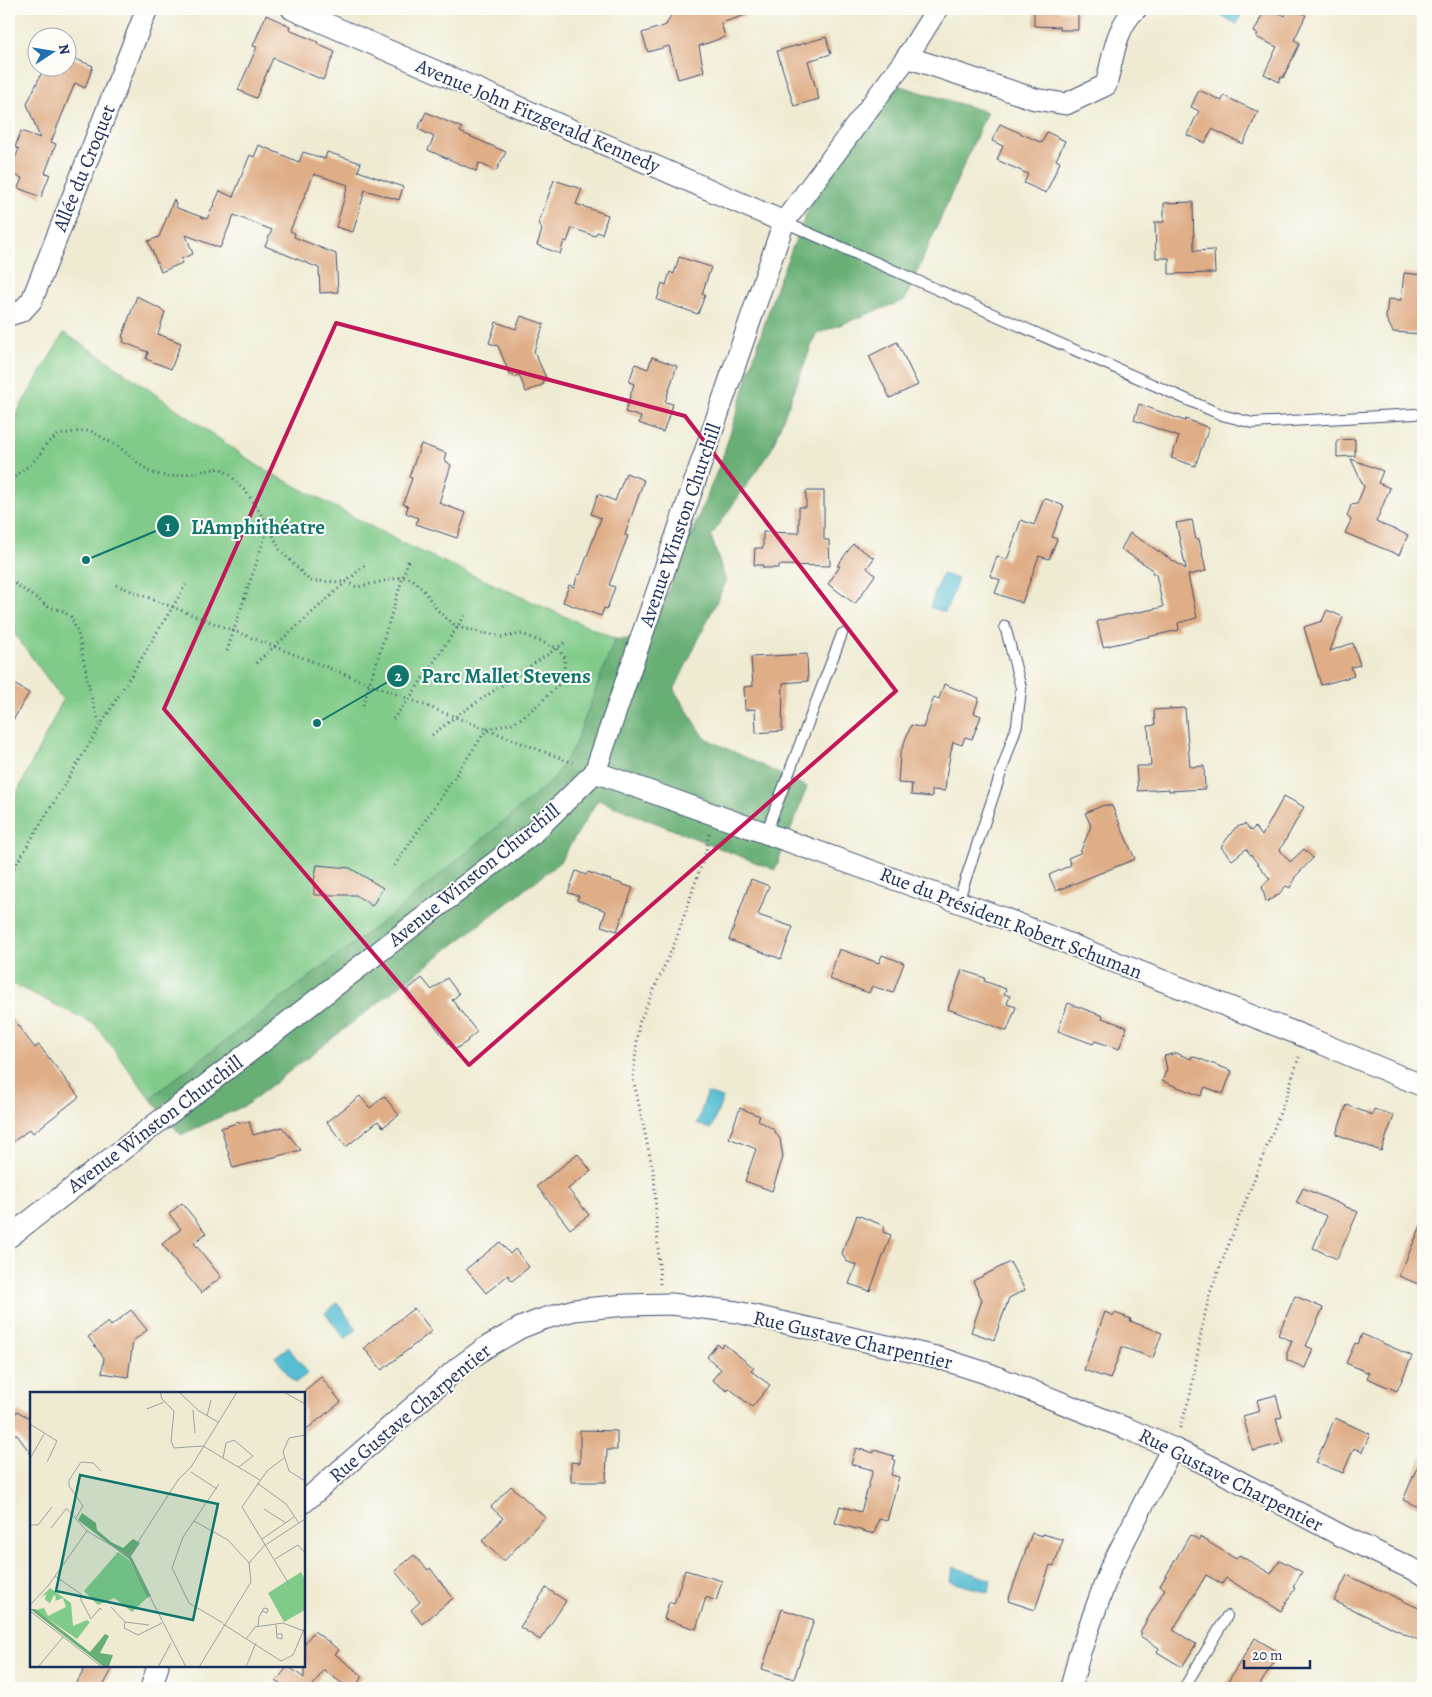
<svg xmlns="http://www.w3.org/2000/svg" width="1432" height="1697" font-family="Alegreya,serif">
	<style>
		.green { fill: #80cb89; stroke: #4e7d74 }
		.forest { fill: #68af75; stroke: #426f6a }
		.water { fill: #55bed3; stroke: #387698 }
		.building { fill: #dfad86 }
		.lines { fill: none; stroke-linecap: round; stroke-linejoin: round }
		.lane-casing { stroke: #3b4b70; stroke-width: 12 }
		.street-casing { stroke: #3b4b70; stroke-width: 23 }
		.path { stroke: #3b4b70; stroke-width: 3; stroke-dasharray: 1 4; stroke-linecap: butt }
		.lane { stroke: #fff; stroke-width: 10 }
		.street { stroke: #fff; stroke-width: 21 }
		.marked { fill: none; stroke: #c2185b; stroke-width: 4; stroke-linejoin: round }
		.labels { text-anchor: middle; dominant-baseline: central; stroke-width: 4; stroke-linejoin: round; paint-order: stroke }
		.street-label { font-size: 20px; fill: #1b2f5e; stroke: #fdfcf7 }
		.inset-road { fill: none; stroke: #9aa0a4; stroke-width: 1 }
		.view { fill: #0f766e; fill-opacity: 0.15; stroke: #0f766e; stroke-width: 2.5 }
		.inset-edge { fill: none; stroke: #1b2f5e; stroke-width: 2.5 }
		.leader { fill: none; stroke: #0f766e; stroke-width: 2 }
		.callout-dot { fill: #0f766e; stroke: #fdfcf7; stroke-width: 2 }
		.mark-label { font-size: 15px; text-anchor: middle; font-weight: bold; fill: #fff }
		.callout-label { font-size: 21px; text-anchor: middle; font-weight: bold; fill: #0f766e; stroke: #fdfcf7; stroke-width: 4; stroke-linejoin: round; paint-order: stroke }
	</style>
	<rect width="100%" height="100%" fill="#fdfcf7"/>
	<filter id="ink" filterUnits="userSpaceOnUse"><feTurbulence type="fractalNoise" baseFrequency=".02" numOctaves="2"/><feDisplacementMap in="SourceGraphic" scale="10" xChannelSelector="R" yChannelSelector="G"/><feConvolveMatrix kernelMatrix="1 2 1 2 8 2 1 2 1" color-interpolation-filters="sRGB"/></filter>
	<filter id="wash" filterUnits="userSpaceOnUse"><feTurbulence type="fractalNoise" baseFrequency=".0096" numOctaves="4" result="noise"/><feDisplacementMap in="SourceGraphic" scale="20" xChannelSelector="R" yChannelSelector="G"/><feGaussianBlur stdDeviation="1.12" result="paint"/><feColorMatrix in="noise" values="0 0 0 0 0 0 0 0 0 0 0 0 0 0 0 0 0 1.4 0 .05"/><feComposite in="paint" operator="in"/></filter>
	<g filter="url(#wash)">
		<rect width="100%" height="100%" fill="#efebd3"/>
		<polygon class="green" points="64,333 105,359 258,466 406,545 615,639 574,747 552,781 398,910 150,1098 95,1024 9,982 9,809 63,700 9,626 9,426"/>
		<polygon class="forest" points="897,85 987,112 905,300 816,334 771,450 711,536 726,582 674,690 705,738 807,787 775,870 598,800 559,863 246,1105 181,1135 150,1098 398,910 552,781 574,747 615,639 648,640 722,459 776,287 813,198"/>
		<g class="water">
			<polygon points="1208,9 1236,9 1242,12 1237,24"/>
			<polygon points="942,574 958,579 945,612 930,607"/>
			<polygon points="707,1093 723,1098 711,1129 697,1124"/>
			<polygon points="337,1303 357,1329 345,1339 325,1313"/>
			<polygon points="288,1347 308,1373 295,1383 275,1357"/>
			<polygon points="954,1567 991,1580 989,1593 950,1581"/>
		</g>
		<g id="blocks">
			<g class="building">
				<polygon points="679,9 751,9 752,13 721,23 725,37 699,46 704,72 678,79 669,46 648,52 642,33 666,25 674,10"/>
				<polygon points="1034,9 1060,9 1060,11 1078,12 1078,30 1060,30 1060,27 1034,26"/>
				<polygon points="1265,9 1272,9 1285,16 1289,9 1292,9 1306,15 1294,40 1300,43 1283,78 1281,77 1279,82 1264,74 1277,47 1256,37 1258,34 1254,32"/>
				<polygon points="266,15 290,26 289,30 318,42 317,44 335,52 323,80 273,58 256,98 238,90 257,47 253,46"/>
				<polygon points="826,37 831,54 808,61 819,99 794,106 777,51"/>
				<polygon points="68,56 93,66 85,88 75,83 51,142 56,144 45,173 50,174 41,197 18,188 22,178 9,173 19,149 15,147 21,131 40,138 27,104 42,72 49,68 68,68"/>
				<polygon points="1199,90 1222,101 1224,96 1258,112 1243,144 1212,129 1205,143 1187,135 1199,111 1191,107"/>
				<polygon points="426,112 462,128 460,132 506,152 496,171 479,163 476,171 428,150 434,137 418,129"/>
				<polygon points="1000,124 1042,143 1047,132 1065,141 1056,160 1060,162 1046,193 1024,183 1028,174 997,160 1003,146 992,141"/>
				<polygon points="259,145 299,162 303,152 325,159 327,152 361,163 358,171 403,187 399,200 365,190 353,232 336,227 348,185 314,174 290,231 295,233 294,237 336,254 338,292 320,293 319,268 265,246 272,230 234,215 220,248 186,235 193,254 181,259 182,263 161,272 148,241 159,237 174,199 177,208 207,219 220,191 233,197 250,155 254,157"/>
				<polygon points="554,180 582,189 576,204 608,215 602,234 597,232 595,236 572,228 567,242 564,241 560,254 537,245 542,230 539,222"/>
				<polygon points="1193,202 1194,251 1214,250 1215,273 1169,274 1169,258 1156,258 1155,222 1164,222 1164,203"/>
				<polygon points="679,257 711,267 702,294 705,295 698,314 657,300 662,283 666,285 670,272 674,274"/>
				<polygon points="1404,273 1423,275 1423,334 1393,332 1386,318 1388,299 1401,300"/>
				<polygon points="137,296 165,312 158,334 181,343 171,369 146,359 148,352 123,342 124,338 122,337"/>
				<polygon points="521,316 544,324 534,351 547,380 543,381 544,384 526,392 519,375 514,377 513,374 510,375 498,346 489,343 496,322 516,329"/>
				<polygon points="897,342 918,385 890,398 869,356"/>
				<polygon points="652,357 677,366 665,402 673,404 663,432 639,423 641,417 625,412 634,384 629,382 635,364 648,369"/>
				<polygon points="1139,404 1185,421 1186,419 1209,428 1195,466 1171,458 1179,437 1134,420"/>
				<polygon points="1355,439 1355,456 1337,457 1337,440"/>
				<polygon points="421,444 446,453 444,460 451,465 439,503 466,513 457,538 416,524 418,518 406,513 408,506 403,504 412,478 409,477"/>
				<polygon points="1351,459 1383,471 1378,483 1390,488 1376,522 1408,535 1399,555 1345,533 1351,520 1347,516 1351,505 1357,504 1364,487"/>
				<polygon points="626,473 644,480 625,535 628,536 609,585 615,587 607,609 604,608 601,616 563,602 569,585 574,587 578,574 580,575 601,518 591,514 598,494 615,501"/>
				<polygon points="806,491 824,491 824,540 829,540 830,566 779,565 779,568 763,568 763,565 754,565 755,548 763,548 763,532 799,533 799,507 806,507"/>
				<polygon points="1044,498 1064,506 1052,537 1057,539 1049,559 1039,556 1022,603 995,593 1000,580 990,576 997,556 1007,560 1021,520 1034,525"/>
				<polygon points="1192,520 1196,540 1199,539 1206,571 1188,575 1197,618 1178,623 1179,630 1103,647 1097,621 1163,607 1156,574 1153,574 1152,569 1121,549 1130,533 1186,569 1176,523"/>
				<polygon points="853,544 874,558 867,568 875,575 855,604 828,584 840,566 837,566"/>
				<polygon points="1327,610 1343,617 1330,651 1353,643 1360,665 1351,667 1354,676 1321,685 1304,627 1322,621"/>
				<polygon points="807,654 808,681 783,683 782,731 756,733 755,709 745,710 744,687 753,686 751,657"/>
				<polygon points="9,681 29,693 9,727"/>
				<polygon points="944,684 979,698 974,713 981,716 972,739 965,737 962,745 953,742 947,771 945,791 932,790 932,797 911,795 912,784 898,783 900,754 911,725 923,728 934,697 939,699"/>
				<polygon points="1185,708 1190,767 1204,766 1205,789 1169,791 1169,789 1138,791 1136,766 1151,766 1148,726 1155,725 1154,710"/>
				<polygon points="1284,796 1304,807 1280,850 1290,862 1304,849 1313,858 1295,877 1290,888 1286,886 1278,895 1266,902 1262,886 1270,879 1246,849 1232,860 1221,847 1235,828 1245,824 1251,831 1255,827 1262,836"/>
				<polygon points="1104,805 1112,806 1135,859 1056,891 1049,875 1071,865 1068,858 1080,853 1091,826 1085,813"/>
				<polygon points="317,865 350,868 383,888 372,906 356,895 314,895 314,881"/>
				<polygon points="576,871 586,875 588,872 633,888 617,931 601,926 606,911 577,900 579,896 568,893"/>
				<polygon points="751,879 769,886 758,915 793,927 781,959 729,940"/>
				<polygon points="839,949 879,963 882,955 904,963 893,993 872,986 869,993 829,979"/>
				<polygon points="962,970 985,978 984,981 1006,989 1004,994 1010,996 1007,1004 1016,1007 1007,1031 948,1009"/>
				<polygon points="422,978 432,990 447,978 459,994 452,1000 477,1032 467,1040 468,1041 454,1050 407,990"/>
				<polygon points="1068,1003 1103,1016 1102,1018 1127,1027 1119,1049 1095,1041 1093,1044 1058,1031"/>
				<polygon points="9,1014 35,1048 39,1045 79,1097 33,1133 30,1129 9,1145"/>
				<polygon points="1176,1053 1191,1059 1192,1056 1232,1071 1223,1094 1205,1087 1201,1096 1162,1081 1167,1069 1164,1056"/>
				<polygon points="360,1096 370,1108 384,1096 399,1115 383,1127 378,1121 346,1147 327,1122"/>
				<polygon points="1347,1105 1372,1115 1374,1109 1394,1116 1381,1151 1336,1134"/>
				<polygon points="740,1108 760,1116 758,1120 773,1129 780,1139 783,1157 772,1191 745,1181 756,1149 729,1138"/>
				<polygon points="237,1121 241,1123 249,1121 253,1135 282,1127 301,1150 233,1168 221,1128 234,1124"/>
				<polygon points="578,1154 591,1171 568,1189 589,1215 570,1229 537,1186"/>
				<polygon points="1303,1188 1358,1212 1337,1259 1313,1248 1327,1216 1296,1203"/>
				<polygon points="182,1203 206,1233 194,1243 221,1277 201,1293 162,1244 181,1229 169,1214"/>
				<polygon points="857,1215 885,1226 883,1232 891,1235 870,1291 849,1284 856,1265 846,1261 842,1253 846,1241 848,1240"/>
				<polygon points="1423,1221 1423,1286 1399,1276"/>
				<polygon points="500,1242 510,1254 515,1249 529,1267 512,1281 508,1275 486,1293 466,1269"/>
				<polygon points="1010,1262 1025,1290 1009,1298 994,1340 971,1332 982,1300 973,1281"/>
				<polygon points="1295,1296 1323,1308 1306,1346 1313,1349 1305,1368 1287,1360 1287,1353 1292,1341 1278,1335"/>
				<polygon points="414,1308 432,1331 382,1370 364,1348"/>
				<polygon points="131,1310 147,1330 133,1341 128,1377 102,1373 104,1358 88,1337 108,1322 111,1326"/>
				<polygon points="1105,1312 1114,1316 1115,1313 1131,1319 1130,1321 1162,1333 1153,1358 1122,1347 1110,1379 1084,1370"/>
				<polygon points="1362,1334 1412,1356 1397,1391 1367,1378 1369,1373 1346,1363 1355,1343 1358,1344"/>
				<polygon points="717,1344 721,1347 724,1344 754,1368 751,1371 770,1385 752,1407 729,1388 727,1391 712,1380 721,1369 707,1357"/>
				<polygon points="321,1377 341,1402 304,1431 304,1391"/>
				<polygon points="1276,1395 1282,1417 1276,1419 1283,1443 1253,1451 1243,1416 1260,1411 1257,1400"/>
				<polygon points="17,1411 31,1419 31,1454 17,1435 9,1431 9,1426"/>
				<polygon points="1335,1418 1370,1434 1362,1452 1354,1448 1343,1473 1316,1462"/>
				<polygon points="580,1430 617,1431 617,1450 607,1450 606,1482 571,1482 571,1462 580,1463"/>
				<polygon points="856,1448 874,1453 874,1450 894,1456 893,1459 895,1460 891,1475 899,1477 897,1484 887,1521 879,1519 874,1534 835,1523 840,1506 861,1512 873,1470 851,1464"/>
				<polygon points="1423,1454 1423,1509 1403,1500"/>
				<polygon points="511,1486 545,1517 504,1561 482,1541 503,1518 491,1507"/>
				<polygon points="1032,1533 1042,1536 1043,1534 1063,1540 1054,1566 1050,1565 1035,1610 1008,1601"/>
				<polygon points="1190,1535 1199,1540 1200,1537 1236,1559 1239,1555 1271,1574 1280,1560 1302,1572 1293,1587 1295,1588 1281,1611 1226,1578 1222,1584 1206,1575 1173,1630 1196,1644 1182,1667 1157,1652 1159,1648 1140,1636 1142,1633 1140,1632 1165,1589 1160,1586"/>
				<polygon points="414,1555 428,1570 430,1568 453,1598 422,1624 411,1610 420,1602 395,1571"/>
				<polygon points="685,1570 722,1581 716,1601 706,1597 696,1629 664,1619 669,1602 674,1604"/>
				<polygon points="1347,1575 1423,1610 1423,1642 1334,1601"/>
				<polygon points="546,1588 566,1601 540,1640 520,1627"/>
				<polygon points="782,1609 814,1620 794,1679 762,1669"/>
				<polygon points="314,1631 339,1650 335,1654 363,1676 354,1688 348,1688 324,1670 313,1685 317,1688 286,1688 276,1681 288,1666 304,1678 304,1644"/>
				<polygon points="1255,1638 1280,1653 1264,1678 1258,1688 1224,1688"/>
				<polygon points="86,1666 114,1666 102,1688 74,1688"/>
			</g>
		</g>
	</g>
	<g filter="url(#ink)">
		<use href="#blocks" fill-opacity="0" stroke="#3b4b70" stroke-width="1"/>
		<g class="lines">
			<defs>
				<g id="lane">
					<polyline points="784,222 1222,415 1253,423 1415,414"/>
					<polyline points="766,833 842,634"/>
					<polyline points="958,902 1017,725 1021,688 1005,626"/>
					<polyline points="1184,1688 1227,1616"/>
				</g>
				<g id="street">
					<polyline points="292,9 784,222"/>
					<path d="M907,57L1035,99L1066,104L1106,85C1113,60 1115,27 1136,9"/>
					<polyline points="9,315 22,311 32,300 147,9"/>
					<polyline points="595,772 1003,918 1306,1037 1423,1086"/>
					<polyline points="9,1237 532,834 595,772 784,222 907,57 937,9"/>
					<polyline points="304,1502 459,1367 485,1348 520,1328 540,1320 574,1310 626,1305 671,1304 737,1312 936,1357 989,1374 1128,1429 1172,1448 1212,1467 1342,1536 1423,1574"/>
					<polyline points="151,1688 158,1666"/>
					<polyline points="1071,1688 1079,1655 1110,1569 1172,1448"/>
				</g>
			</defs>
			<use href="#lane" class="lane-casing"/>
			<use href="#street" class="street-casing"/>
			<g class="path">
				<polyline points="9,485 17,474 30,465 40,455 46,444 58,435 80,431 91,431 119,447 148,471 156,474 170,477 220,468 230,475 247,493 269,526 280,550 310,581 346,582 357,587 403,577 412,579 425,592 437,610 457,627 502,637 522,634 557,648 565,658 564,672 560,683 543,700 523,717 513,723 487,729 393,868"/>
				<polyline points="9,576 11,581 49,607 63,611 71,617 78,633 91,696 100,725"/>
				<polyline points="116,585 573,763"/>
				<polyline points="227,651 271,518"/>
				<polyline points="256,663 366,564"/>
				<polyline points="363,705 409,558"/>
				<polyline points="393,719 409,699 466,614"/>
				<polyline points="432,735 455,717 566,642"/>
				<polyline points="9,876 186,585"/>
				<polyline points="660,1284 654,1175 633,1078 639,1023 676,940 706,851 709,834"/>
				<polyline points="1180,1428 1190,1396 1203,1322 1211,1290 1285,1100 1299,1057"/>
			</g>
			<use href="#lane" class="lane"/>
			<use href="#street" class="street"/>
		</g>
	</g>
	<path class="marked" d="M336,323L685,416L896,691L469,1065L164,709Z"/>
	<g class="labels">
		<g class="street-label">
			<text transform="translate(538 116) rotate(23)">Avenue John Fitzgerald Kennedy</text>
			<text transform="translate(84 168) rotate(-68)">Allée du Croquet</text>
			<text transform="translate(680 525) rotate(-71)">Avenue Winston Churchill</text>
			<text transform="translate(474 875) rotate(-39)">Avenue Winston Churchill</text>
			<text transform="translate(1011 923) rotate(21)">Rue du Président Robert Schuman</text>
			<text transform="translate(155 1124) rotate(-37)">Avenue Winston Churchill</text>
			<text transform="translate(853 1340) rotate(13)">Rue Gustave Charpentier</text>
			<text transform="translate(410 1413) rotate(-40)">Rue Gustave Charpentier</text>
			<text transform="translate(1231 1480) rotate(27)">Rue Gustave Charpentier</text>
		</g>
	</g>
	<g transform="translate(30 1392)">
		<rect width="275" height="275" fill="#efebd3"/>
		<path d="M88,160L99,168L117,206L102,220L84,206L68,213L54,199ZM271,180L275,188V218L254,230L238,201ZM20,196L41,211L43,234L57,228L60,230L47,247L5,218L14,216L18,224L36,215L33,206L25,209L26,205L24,203L20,211L15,208L16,202L10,206Z" fill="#80cb89"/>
		<path d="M52,121L66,131L67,138L81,150L93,156L103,147L110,151L101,164L121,204L117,206L99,167L48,128ZM0,217H5L60,260L75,242L79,244L70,261L83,263L79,274L74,275Z" fill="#68af75"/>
		<path class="inset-road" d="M130,0L132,7L144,19L141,49L144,56L173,54L230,88M149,0L169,19L188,30M254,0L275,12M117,17L134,10M163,18L165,41M177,24L181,8M0,32L27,49L17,70M275,43L259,46L253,60L259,79L275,89M1,65L14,42M193,66L196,51L204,48L223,64L209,75M254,66L237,79L212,115L259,192M161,80L187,97M227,91L256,112L269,131M189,92L153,145L142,176L159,211L193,231M36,116L57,139L99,164L156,275M234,117L256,131M46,126L53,114L39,94V88L51,70L63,71L71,79M164,129L198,148L219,171M0,133H8L22,115M21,136L36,117M232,147L264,125M99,164L148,88L161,75L207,0M245,167L268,153L275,161M219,171L234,154L275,127M25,184L51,202V208L61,227L70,216L72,218M0,213L18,194L57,139M81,215L95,230L119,233M0,219L72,275M95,230L94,236L108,243L132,231M193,232L251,269L263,263L275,235M246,233L247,246L252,247V242H247M228,235L229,225L234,216L238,217L237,221L232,219M217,246L225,235L253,231L274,239M8,275L33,245M128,275L141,251M169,275L221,190L219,171M216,275L226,251"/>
		<path class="view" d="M50,83L188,112L163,228L26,199Z"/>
		<rect width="275" height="275" class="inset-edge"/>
	</g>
	<path class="leader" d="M86 560L168 526M317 723L398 676"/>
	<g class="callout-dot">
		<circle cx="86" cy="560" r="5"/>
		<circle cx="317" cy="723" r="5"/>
		<circle cx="168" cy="526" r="12"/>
		<circle cx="398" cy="676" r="12"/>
	</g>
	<g class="mark-label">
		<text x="168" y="531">1</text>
		<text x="398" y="681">2</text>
	</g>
	<g class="callout-label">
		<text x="258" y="534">L'Amphithéatre</text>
		<text x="506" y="683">Parc Mallet Stevens</text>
	</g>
	<rect width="1432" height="1697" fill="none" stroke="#fdfcf7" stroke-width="30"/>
	<g transform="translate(52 52) rotate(78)"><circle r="24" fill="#fdfcf7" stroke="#a3aaba"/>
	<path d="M0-4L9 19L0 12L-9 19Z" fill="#1f6fb2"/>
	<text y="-8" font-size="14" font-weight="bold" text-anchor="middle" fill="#1b2f5e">N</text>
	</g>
	<path d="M1244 1660v8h66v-8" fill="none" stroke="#1b2f5e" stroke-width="2.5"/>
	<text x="1252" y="1660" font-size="15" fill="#1b2f5e" stroke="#fdfcf7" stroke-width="4" paint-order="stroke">20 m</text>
</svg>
